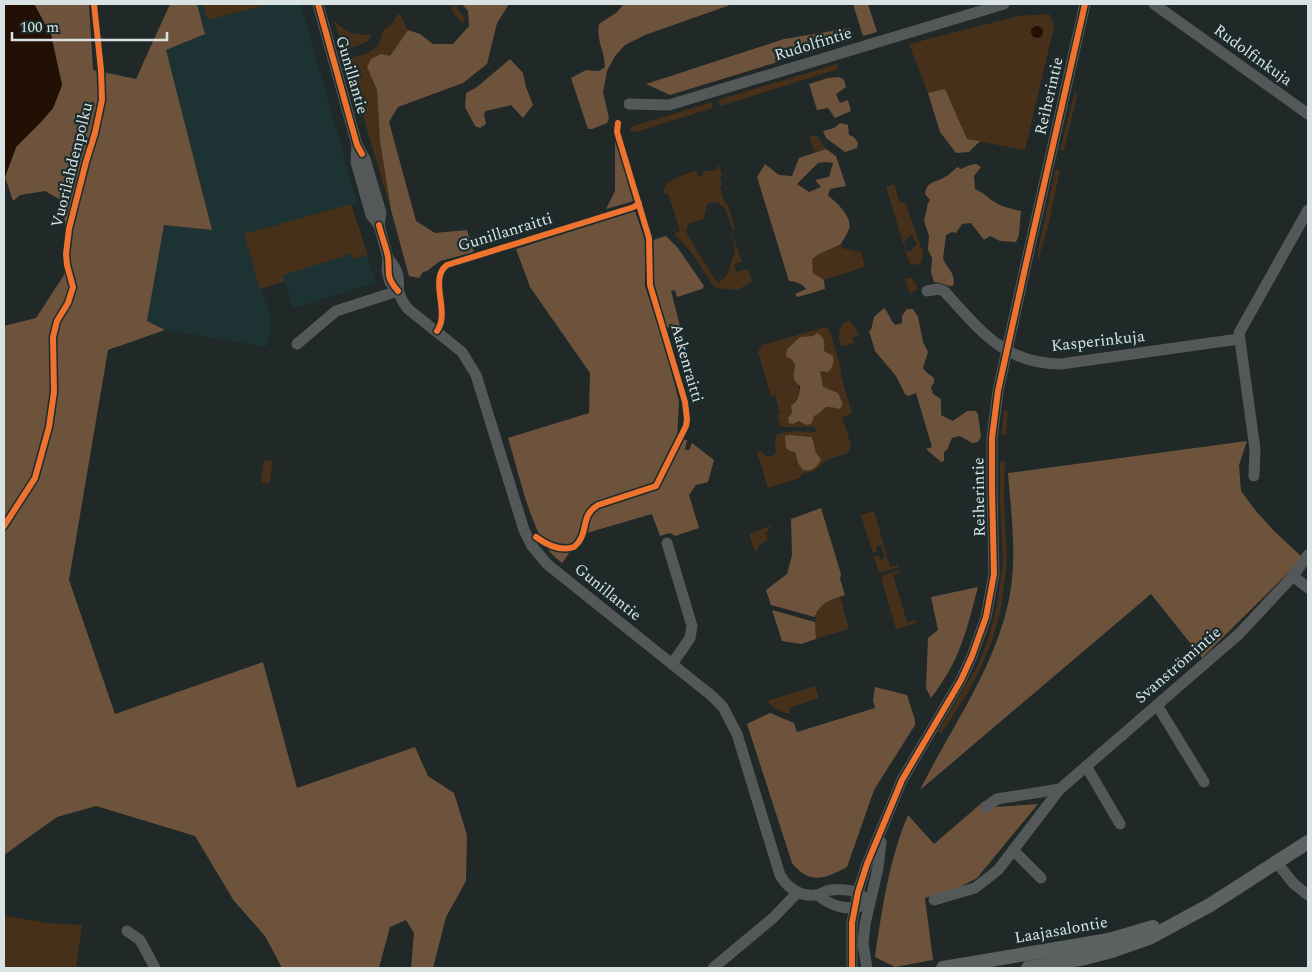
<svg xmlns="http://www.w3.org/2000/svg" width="1312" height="972" font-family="Spectral,serif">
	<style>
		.built { fill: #1c3233 }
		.green { fill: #473019; fill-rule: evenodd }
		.forest { fill: #6e533c; fill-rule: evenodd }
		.water { fill: #221004 }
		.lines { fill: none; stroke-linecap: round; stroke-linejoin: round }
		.minor { stroke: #555858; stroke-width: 11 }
		.major { stroke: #5c6161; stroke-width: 14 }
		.cycleway-casing { stroke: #1c2b2c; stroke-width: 9 }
		.cycleway { stroke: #ef722f; stroke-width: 6 }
		.labels { text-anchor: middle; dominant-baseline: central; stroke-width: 4.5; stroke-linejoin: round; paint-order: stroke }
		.street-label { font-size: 16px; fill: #dae3e4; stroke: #1c2b2c }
	</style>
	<rect width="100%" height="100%" fill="#202828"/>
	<polygon class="built" points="197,4 301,4 357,202 351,204 376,283 293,308 285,282 261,289 272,319 267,347 165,330 147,321 164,225 212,230 166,50 205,34"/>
	<g class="green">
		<polygon points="203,4 269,4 208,20"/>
		<polygon points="448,4 456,4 458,10 465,18 464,23 461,22 451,10 453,7"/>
		<path d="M399,13L408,30L390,56L367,67L377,90L380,141L391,210L346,59C367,53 379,54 383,30L391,25Z"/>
		<polygon points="1049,14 1054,23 1054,27 1025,150 967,139 945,90 928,93 909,44 1018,16"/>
		<path d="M334,20C344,33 356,35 371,35C369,45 352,47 343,49Z"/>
		<polygon points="837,64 838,68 835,70 721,106 718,100"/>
		<polygon points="1075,91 1077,96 1064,150 1060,150"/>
		<polygon points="712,102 713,108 636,132 631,131 630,127"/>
		<polygon points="814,135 817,136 826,149 815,152 809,137"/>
		<path d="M719,165L722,175L720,177L722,185L720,188L725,204L728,205L735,229L732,232L742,262L734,264L736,272L748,269L752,281L738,290L717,288L713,285L690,251L674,234L680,231L668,193L663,194C665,178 682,176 696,171L700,177L703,175V171H715ZM717,202L725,208L733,230L731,232C736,248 737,247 731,263C728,274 728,275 719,283L714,279L686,232L688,224L703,219L708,203Z"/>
		<polygon points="1057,169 1060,170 1049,222 1038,261 1038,251 1055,171"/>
		<path d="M894,184L900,203L905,202L923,253L922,261L919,264L913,265L909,262L886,187ZM912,234L914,235L913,239L917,243L910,252L906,250L904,242Z"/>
		<polygon points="351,204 368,255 353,259 351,254 283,275 285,281 260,289 244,234"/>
		<polygon points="840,244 842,248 861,252 865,267 824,280 813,273 811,259 818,254"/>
		<polygon points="911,278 916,284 917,289 910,294 905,279"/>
		<path d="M850,321L856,329L859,336L852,338L854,343L841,347C838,338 838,329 844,322Z"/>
		<path d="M826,327L830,331L842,372L840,373L852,413L842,417L851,445L848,453L826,460L816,470L802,474L800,478L768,488L757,452L760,451L766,456H773L776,452L775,443L776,435C790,429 802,432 816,432L815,427H781L777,415L780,413L775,395L771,396L758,352L762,345ZM813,336L825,347L824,352L833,356L820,371L823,388L838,393L843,404L840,409L827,406L822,409L819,413L793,424L795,404L800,392L794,370L795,364L790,358L787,349L800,337ZM790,435L812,437L816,453L821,459L798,463Z"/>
		<polygon points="1004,410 1008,411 1006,435 1001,435"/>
		<polygon points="264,460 273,461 269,484 261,482"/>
		<polygon points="1000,461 1005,461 1004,503 1007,562 1001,609 992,641 982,664 970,689 941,734 938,732 979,663 988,639 997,606 1003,561 1000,500"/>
		<polygon points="874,511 890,567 898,565 899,567 879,573 874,556 879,555 880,560 885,558 881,545 876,546 877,552 873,553 861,515"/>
		<polygon points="772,525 766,533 768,540 760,545 755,553 749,534"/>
		<polygon points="900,570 900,572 893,575 907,622 915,620 916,623 896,629 881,578 884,575"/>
		<path d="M840,596L849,629L816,639C815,614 812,604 840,596Z"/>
		<polygon points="815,686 819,698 789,708 791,715 776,709 768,702 770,700"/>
		<polygon points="4,916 49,923 82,925 76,968 4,968"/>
	</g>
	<g class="forest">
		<polygon points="34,4 89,4 93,70 136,79 170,4 197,4 205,34 166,50 212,230 164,225 147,321 165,330 108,350 69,580 115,714 263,662 297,788 415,747 428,776 454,793 467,835 466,881 446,917 433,968 411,968 414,933 406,920 390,927 379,968 282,968 265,936 234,901 195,836 96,806 57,817 4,855 4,326 36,318 64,275 65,221 61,200 45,191 20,195 13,201 5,177 16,147 40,123 53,108 62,85 51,35"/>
		<polygon points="462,4 509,4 497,23 487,64 463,83 398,107 389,122 416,221 435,233 467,230 474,252 440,261 427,271 423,272 419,278 409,276 391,210 380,141 377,90 367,67 371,59 381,54 390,56 408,30 420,34 433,44 453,44 469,26 468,11"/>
		<path d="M624,4H733L645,35L625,45L615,56L607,71L603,92L609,118L607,123L592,129H588L571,78L586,70L599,71L605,67C605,51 596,41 599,24L616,13Z"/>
		<polygon points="853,4 868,4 877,32 863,36"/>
		<polygon points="850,28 853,39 670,95 646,84 784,39"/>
		<polygon points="510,59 523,73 526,87 533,105 523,118 511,105 486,111 484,114 486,124 480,128 475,126 465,107 466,93 477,87"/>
		<polygon points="839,77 844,80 846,87 836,94 840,103 848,100 851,111 835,118 828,108 817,110 809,84 828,78"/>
		<polygon points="945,89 967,139 980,141 969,152 956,153 940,132 928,93"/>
		<polygon points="840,123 848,125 849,135 854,137 858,143 857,148 845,152 826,138 823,131 834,128"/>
		<polygon points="617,138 634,201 606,209 615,191 615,139"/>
		<path d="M826,149L836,156L846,186L830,189L828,196C837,202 853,218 849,229C847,235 843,239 841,244L819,254L812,259L813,273L824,280L825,289L798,297L795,294L806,289C801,283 797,282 789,281L757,177L765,164L779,175L792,176L799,158ZM825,162L833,163L829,177L815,180L821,187L809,192L797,184L818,163Z"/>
		<path d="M976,164L981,167L974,176L975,189C986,194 985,196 993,201C1001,207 1012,209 1021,211L1019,235L1016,242L1000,241L990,236L984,240L971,223L962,224L956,233L952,232L946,235L943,259C947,268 957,275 953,286C948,287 941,282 934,282L931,272L932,258L928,250L929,236L924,221L928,203L930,200L925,194C927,181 934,183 943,178C948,176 953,171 957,167L961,169L970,165Z"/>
		<path d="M635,211L645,240V286L665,347L679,401L677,438L687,440L685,450H689L692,443L714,460L708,482L696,485L689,495L699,528L675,536L670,533L660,536L652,514L583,534L562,563C559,560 554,557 551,553C530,529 518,469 508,438L589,413L590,373L530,287L516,249Z"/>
		<polygon points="666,236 678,248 704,286 702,289 677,297 675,290 671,291 680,326 669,328 666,326 654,283 653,240"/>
		<path d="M884,308C888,312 890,319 895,325L902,323V316L907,309H913L918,317L923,342L928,352L923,368L926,372L934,378V383L931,387L933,394L941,399V415L953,421L967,411H976L978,414L981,437L978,442L972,443L960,436L952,438L947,450L944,452V461L941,462L926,449L932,447L916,393L908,396L905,394L896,376L875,351L869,331L871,330L874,317Z"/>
		<path d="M817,333C825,337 825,343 824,351L833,356C834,363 833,367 828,372L820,371L823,387L838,393L843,404L840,409C818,404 829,409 814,416L812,423L807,425L799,421L793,424L789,423L788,418L792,413L791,406C798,402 800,394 800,386C791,379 794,374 795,364L790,358L786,357L787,349L800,337L813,336Z"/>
		<path d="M790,435L812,437L816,453L821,459C818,467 811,472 803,470L798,463L795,452L790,451L786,448L785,436Z"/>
		<path d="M1247,441L1239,465L1241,491L1256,511L1274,531L1303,558L1202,658L1151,594L920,790C952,725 997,666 1010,594C1017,554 1011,513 1008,473Z"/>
		<path d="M821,508L841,574L840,579L845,595C832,599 819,603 815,617L771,605L766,590L787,574L792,555L791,519Z"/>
		<path d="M978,587C966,632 960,661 931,698L926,688L928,638L938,630L931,597Z"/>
		<polygon points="772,610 815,622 816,639 801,644 782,641"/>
		<path d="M875,687L907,695L915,720V725L874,790L847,867C825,879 810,885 792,863L747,724L770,713L794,723L797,732L875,708L873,700Z"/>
		<path d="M984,801L995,807L1038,804L977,878L958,888L925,898L933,960L895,967L875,957C882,909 889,860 908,815L934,844Z"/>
	</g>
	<g class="water">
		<polygon points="4,4 34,4 51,35 62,85 53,108 40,123 16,147 4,180"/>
		<circle cx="1037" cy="32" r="6"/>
	</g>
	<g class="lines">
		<g class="minor">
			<polyline points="318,4 357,145 365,159 381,213 379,225"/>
			<polyline points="1154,4 1308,114"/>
			<polyline points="629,104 669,105 1004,4"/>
			<path d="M357,145L356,162L371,215L379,225L388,258L387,271L390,282L398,291L403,302L408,309L462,352L476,375L524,530L532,546L547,564L712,696L723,707L737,734L780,875C788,889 803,899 820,894C823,893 827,890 831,890C840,889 849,890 858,892L870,904"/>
			<path d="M388,258C397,269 400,276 398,291"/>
			<path d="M927,291L938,289L944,291C980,330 1004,364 1061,364L1239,339"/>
			<polyline points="297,344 336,311 398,291"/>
			<polyline points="1254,476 1255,449 1239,333 1308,210"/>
			<polyline points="667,543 692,626 690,638 672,664"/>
			<polyline points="1293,576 1308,588"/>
			<polyline points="1157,705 1204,782"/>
			<polyline points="1086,766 1120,824"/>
			<polyline points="986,807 997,799 1060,789"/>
			<polyline points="1013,850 1041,878"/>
			<polyline points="1277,863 1294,884 1308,895"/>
			<path d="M818,895C829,905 846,911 861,906"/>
			<polyline points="934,900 975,888 998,870 1060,789 1239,634 1293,576 1308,555"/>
			<polyline points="127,931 140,940 155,968"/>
			<polyline points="713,968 773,918 797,893"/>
			<polyline points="852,968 852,923 858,892 867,864 902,780 961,680 972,656 986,617 994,574 992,490 992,438 998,391 1026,264 1085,4"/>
			<polyline points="867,968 863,944 865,924 878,868 881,842"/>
		</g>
		<g class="major">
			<polyline points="943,968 1109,940 1153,927"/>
			<polyline points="1028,968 1085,958 1112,951 1149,938 1210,905 1308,842"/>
		</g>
		<defs>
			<g id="cycleway">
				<polyline points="318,4 357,145 362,154"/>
				<path d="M379,225C381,235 386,246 388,257C390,274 385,276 398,291"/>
				<path d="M437,331C451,312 428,279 447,265L634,207L639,203"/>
				<polyline points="4,526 35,478 49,427 54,392 53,337 57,321 68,303 73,287 67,265 66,254 69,229 86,162 95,133 102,100 101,70 94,4"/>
				<path d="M536,537C547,545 560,552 574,547C590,534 579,516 598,505L656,486L686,426L687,419L685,402L650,285L649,238L617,132L618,123"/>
				<polyline points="852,968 852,923 858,892 867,864 902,780 961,680 972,656 986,617 994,574 992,490 992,438 998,391 1026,264 1085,4"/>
			</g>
		</defs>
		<use href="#cycleway" class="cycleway-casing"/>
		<use href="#cycleway" class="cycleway"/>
	</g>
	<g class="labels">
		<g class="street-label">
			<text transform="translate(813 44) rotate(-17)">Rudolfintie</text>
			<text transform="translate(1253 55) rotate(36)">Rudolfinkuja</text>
			<text transform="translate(352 75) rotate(74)">Gunillantie</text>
			<text transform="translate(1049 96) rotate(-77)">Reiherintie</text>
			<text transform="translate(72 165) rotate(-76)">Vuorilahdenpolku</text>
			<text transform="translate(505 232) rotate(-17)">Gunillanraitti</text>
			<text transform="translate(1098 341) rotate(-6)">Kasperinkuja</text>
			<text transform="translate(687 363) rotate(74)">Aakenraitti</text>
			<text transform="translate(979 497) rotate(-91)">Reiherintie</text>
			<text transform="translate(608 592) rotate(39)">Gunillantie</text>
			<text transform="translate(1178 665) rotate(-41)">Svanströmintie</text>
			<text transform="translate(1061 930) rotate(-10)">Laajasalontie</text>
		</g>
	</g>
	<rect width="1312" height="972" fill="none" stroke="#dae3e4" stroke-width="10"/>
	<path d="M12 32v8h155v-8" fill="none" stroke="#dae3e4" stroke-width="2.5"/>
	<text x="20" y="32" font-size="15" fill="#dae3e4" stroke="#1c2b2c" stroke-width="4" paint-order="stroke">100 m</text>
</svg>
